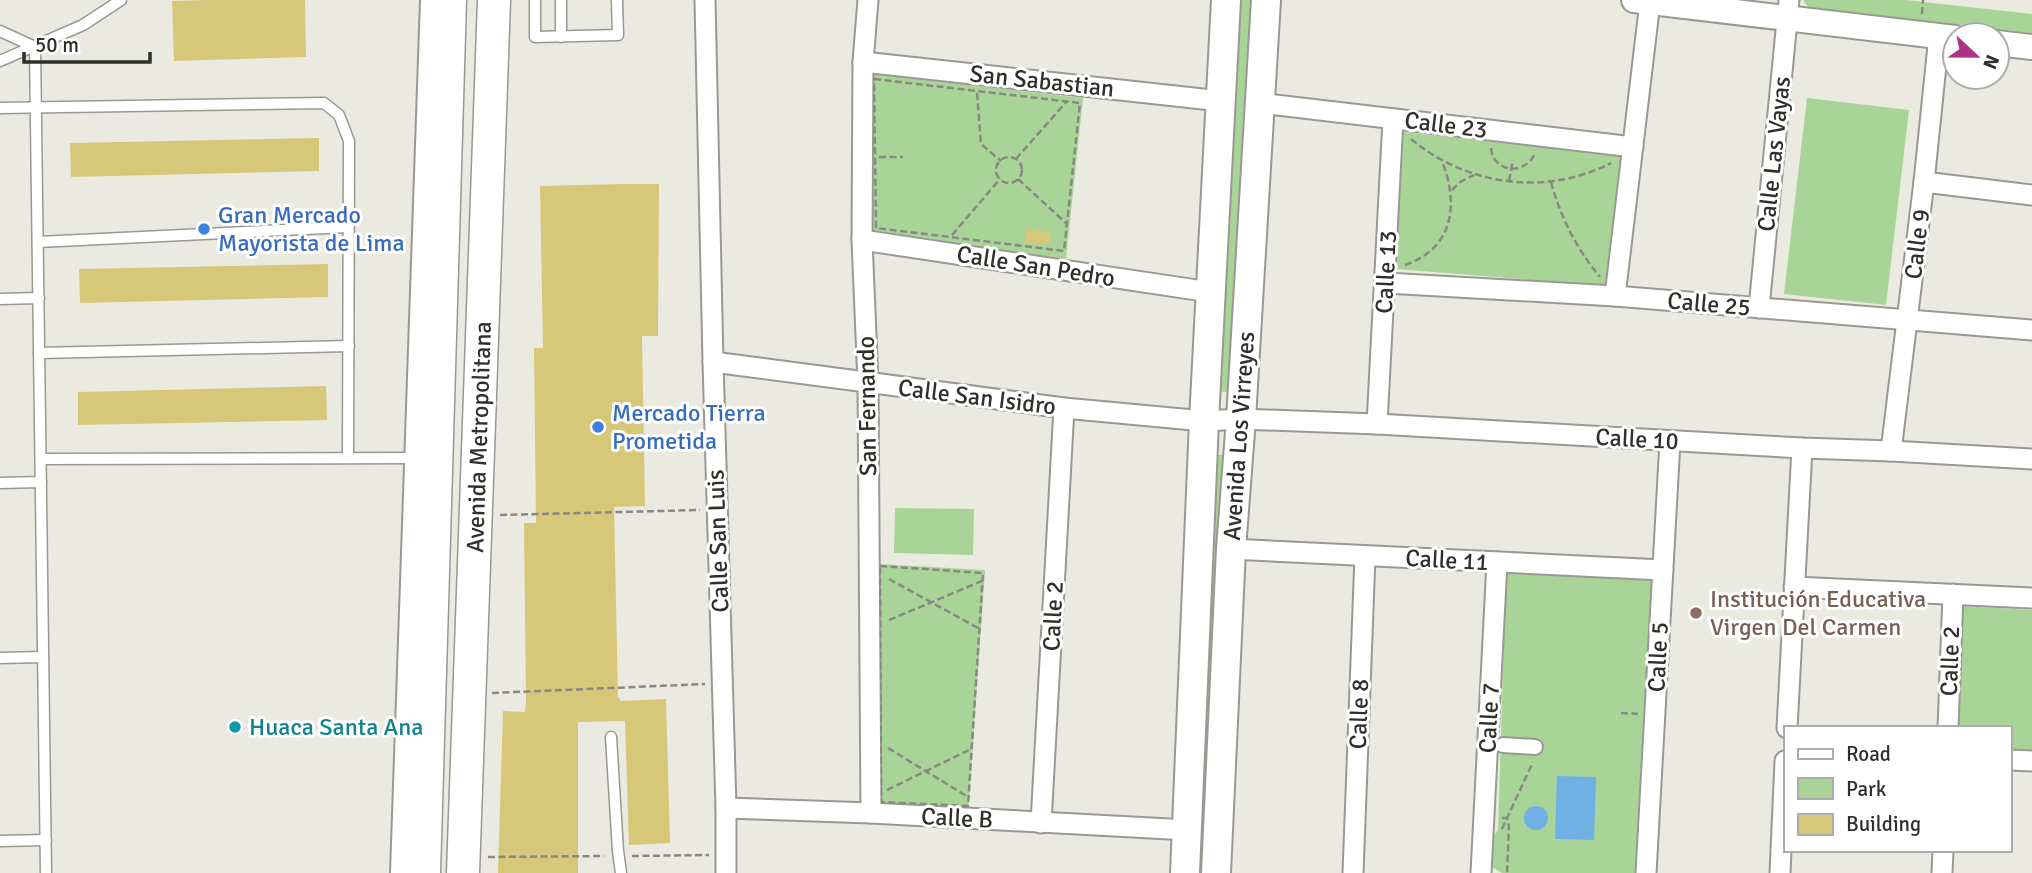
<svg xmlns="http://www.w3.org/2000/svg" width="2032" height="873" font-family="Signika,sans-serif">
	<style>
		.green { fill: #a8d498 }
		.water { fill: #70b0e4 }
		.building { fill: #d7c778 }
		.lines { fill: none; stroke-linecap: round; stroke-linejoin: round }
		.service-casing { stroke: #9a9991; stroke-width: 13 }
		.pedestrian-casing { stroke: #9a9991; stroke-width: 18 }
		.minor-casing { stroke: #9a9991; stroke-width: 23 }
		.tertiary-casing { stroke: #9a9991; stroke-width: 28 }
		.secondary-casing { stroke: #9a9991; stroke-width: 32 }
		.primary-casing { stroke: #9a9991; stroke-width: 35 }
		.path { stroke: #898882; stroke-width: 2.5; stroke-dasharray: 7 3.5; stroke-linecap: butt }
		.service { stroke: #fff; stroke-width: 10 }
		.pedestrian { stroke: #fff; stroke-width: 14 }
		.minor { stroke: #fff; stroke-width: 19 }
		.tertiary { stroke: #fff; stroke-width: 24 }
		.secondary { stroke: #fff; stroke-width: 28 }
		.primary { stroke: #fff; stroke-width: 32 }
		.shop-dot { fill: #3f7fe0; stroke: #fff; stroke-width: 2.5 }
		.education-dot { fill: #8d6e63; stroke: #fff; stroke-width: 2.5 }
		.culture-dot { fill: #0f9aa8; stroke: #fff; stroke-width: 2.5 }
		.labels { text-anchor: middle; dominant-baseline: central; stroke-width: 6; stroke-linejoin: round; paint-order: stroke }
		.street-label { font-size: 24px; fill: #2f2f2b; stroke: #fff }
		.shop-label { font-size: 24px; fill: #366cbe; stroke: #fff; text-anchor: start }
		.education-label { font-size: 24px; fill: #785e54; stroke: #fff; text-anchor: start }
		.culture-label { font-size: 24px; fill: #0d838f; stroke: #fff; text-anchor: start }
	</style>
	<rect width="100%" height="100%" fill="#ebeae1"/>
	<g class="green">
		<polygon points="1232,0 1251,0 1228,392 1213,391"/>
		<polygon points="1803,0 1905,0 2032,14 2032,33 1808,7"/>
		<polygon points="872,74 1083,98 1066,259 870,232"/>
		<polygon points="1807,98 1909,110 1886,305 1784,294"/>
		<polygon points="1403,132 1622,156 1605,286 1396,269"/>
		<polygon points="1209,455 1227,455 1204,873 1188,873"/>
		<polygon points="895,508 974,509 973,555 894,553"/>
		<polygon points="878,564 985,570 968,814 877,804"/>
		<polygon points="1506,573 1654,580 1640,873 1502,873 1489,865 1489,845 1498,829"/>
		<polygon points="1960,606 2032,610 2032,750 2009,749 2009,728 1953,728"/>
	</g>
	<g class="water">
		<polygon points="1557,776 1596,777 1594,840 1555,839"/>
		<circle cx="1536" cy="818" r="12"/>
	</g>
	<g class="building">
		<polygon points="208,0 305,0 306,57 174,61 172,1"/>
		<polygon points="319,138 319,171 71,177 70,143"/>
		<polygon points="623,184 659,184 658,336 642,336 645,506 614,507 618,698 620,698 620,701 666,699 670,843 629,845 625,721 578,722 578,873 498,873 503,711 525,712 526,701 524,523 536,523 534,348 543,348 540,186"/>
		<polygon points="1026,230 1050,231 1050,244 1026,243"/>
		<polygon points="328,264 328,297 80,303 79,269"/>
		<polygon points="326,386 327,420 78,425 78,392"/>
	</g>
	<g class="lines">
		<defs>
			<g id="service">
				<polyline points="535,0 535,37 618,35 617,0"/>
				<polyline points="561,0 561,37"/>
				<polyline points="0,31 35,47"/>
				<polyline points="35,47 46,873"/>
				<polyline points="0,61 83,25 121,0"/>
				<polyline points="0,108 324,103 339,115 349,141 348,457"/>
				<polyline points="38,242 347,227"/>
				<polyline points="0,299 39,298"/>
				<polyline points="39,353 349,346"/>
				<polyline points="41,459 417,458"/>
				<polyline points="0,483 41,482"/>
				<polyline points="0,658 43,657"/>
				<polyline points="611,737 618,851 621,873"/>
				<polyline points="0,841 46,840"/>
			</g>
			<polyline id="pedestrian" points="1503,745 1535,747"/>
			<g id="minor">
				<polyline points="705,0 713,362 726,808 726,873"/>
				<polyline points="868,0 863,62 862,240 868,383 871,813"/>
				<polyline points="863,62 1221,101"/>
				<polyline points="1259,103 1633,147"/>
				<polyline points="1924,182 2032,195"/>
				<polyline points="862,240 1210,292"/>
				<polyline points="1386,283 1615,296 2032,330"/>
				<polyline points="1615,296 1650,2"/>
				<polyline points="1759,308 1789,0"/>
				<polyline points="713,362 1064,408 1204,421 1241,419 1377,424 1802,448 1891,451 2032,459"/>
				<polyline points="1377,424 1393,119"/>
				<polyline points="1891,451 1924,182 1939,36"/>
				<polyline points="1231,549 1663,570"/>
				<polyline points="1794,587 2032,598"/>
				<polyline points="1787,728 1802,448"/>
				<polyline points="1948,728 1953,594"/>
				<polyline points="2009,760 2032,761"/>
				<polyline points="726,808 871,813 1188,830"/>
				<polyline points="1041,823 1064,408"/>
				<polyline points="1353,873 1365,556"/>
				<polyline points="1481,873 1497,562"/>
				<polyline points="1646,873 1670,441"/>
				<polyline points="1780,873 1785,761"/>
				<polyline points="1942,873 1943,850"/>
			</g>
			<g id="tertiary">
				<polyline points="1634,0 1955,38"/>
				<polyline points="1997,43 2032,47"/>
				<polyline points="403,873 433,0"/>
			</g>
			<g id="secondary">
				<polyline points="1185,873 1204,421 1226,0"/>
				<polyline points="1216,873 1231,549 1241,419 1266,0"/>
			</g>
			<g id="primary">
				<polyline points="424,873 450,0"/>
				<polyline points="463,873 494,0"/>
			</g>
		</defs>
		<use href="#service" class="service-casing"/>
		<use href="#pedestrian" class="pedestrian-casing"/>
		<use href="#minor" class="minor-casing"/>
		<use href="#tertiary" class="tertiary-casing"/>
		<use href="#secondary" class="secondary-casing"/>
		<use href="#primary" class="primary-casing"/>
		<g class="path">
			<polyline points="1922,14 1923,0"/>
			<polygon points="874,79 1080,103 1064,251 876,228"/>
			<polyline points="977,93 981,144 1001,161"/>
			<path d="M1411,139C1466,185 1545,197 1611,163"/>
			<path d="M1491,148C1493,173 1526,176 1535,153"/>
			<polyline points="879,157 903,157"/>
			<circle cx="1009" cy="170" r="13"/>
			<polyline points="1016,159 1067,101"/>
			<polyline points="1018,179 1067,224"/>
			<polyline points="1509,181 1513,160"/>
			<path d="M1551,182C1561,218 1576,248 1600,277"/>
			<polyline points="1452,190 1460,182 1474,175"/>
			<polyline points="952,235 1000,179"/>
			<path d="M1405,265C1454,248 1459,204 1442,161"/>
			<polyline points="500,515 700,510"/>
			<polygon points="880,566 983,573 968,806 881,802"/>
			<polyline points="889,579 978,628"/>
			<polyline points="889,620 982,581"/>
			<polyline points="492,693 705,684"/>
			<polyline points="1621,713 1638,714"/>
			<polyline points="888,748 968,797"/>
			<polyline points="887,790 971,749"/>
			<polyline points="1502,818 1507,818 1509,827 1507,873"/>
			<polyline points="1502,829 1533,762"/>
			<polyline points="632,856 709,855"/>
			<polyline points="488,857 604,856"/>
		</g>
		<use href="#service" class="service"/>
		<use href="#pedestrian" class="pedestrian"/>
		<use href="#minor" class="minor"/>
		<use href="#tertiary" class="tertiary"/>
		<use href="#secondary" class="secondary"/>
		<use href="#primary" class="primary"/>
	</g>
	<g class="shop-dot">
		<circle cx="204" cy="229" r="7"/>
		<circle cx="598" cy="427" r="7"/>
	</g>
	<circle class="education-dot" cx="1696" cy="613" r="7"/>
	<circle class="culture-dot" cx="235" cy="727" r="7"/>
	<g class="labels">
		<g class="street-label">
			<text transform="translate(1042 81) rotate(6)">San Sabastian</text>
			<text transform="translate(1446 125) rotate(7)">Calle 23</text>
			<text transform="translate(1774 154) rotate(-84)">Calle Las Vayas</text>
			<text transform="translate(1917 244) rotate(-83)">Calle 9</text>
			<text transform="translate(1036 266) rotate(9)">Calle San Pedro</text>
			<text transform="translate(1386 272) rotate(-87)">Calle 13</text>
			<text transform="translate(1709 304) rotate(5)">Calle 25</text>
			<text transform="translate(977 397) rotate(7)">Calle San Isidro</text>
			<text transform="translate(867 406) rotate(-91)">San Fernando</text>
			<text transform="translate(1239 436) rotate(-86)">Avenida Los Virreyes</text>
			<text transform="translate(479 437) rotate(-88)">Avenida Metropolitana</text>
			<text transform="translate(1637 439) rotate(3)">Calle 10</text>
			<text transform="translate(718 541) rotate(-92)">Calle San Luis</text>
			<text transform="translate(1447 560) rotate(3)">Calle 11</text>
			<text transform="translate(1053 616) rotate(-87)">Calle 2</text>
			<text transform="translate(1658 657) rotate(-87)">Calle 5</text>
			<text transform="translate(1950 661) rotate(-88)">Calle 2</text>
			<text transform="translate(1359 714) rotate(-88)">Calle 8</text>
			<text transform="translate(1489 718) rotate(-87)">Calle 7</text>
			<text transform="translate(957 818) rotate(3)">Calle B</text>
		</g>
		<g class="shop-label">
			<text x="218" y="215">Gran Mercado<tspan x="218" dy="28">Mayorista de Lima</tspan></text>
			<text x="612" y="413">Mercado Tierra<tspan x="612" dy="28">Prometida</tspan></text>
		</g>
		<g class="education-label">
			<text x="1710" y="599">Institución Educativa<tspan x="1710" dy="28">Virgen Del Carmen</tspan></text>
		</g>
		<g class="culture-label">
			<text x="249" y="727">Huaca Santa Ana</text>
		</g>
	</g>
	<rect x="1784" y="726" width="228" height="126" fill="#ffffff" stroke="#acacaa" stroke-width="2"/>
	<rect x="1798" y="749" width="35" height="10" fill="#ffffff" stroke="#acacaa" stroke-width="2"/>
	<text x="1846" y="761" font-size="21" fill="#2f2f2b">Road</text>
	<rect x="1798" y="778" width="35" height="21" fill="#a8d498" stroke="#acacaa" stroke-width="2"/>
	<text x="1846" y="796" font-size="21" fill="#2f2f2b">Park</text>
	<rect x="1798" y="814" width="35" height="21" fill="#d7c778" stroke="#acacaa" stroke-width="2"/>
	<text x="1846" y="831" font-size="21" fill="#2f2f2b">Building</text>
	<g transform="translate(1976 56) rotate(112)"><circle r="33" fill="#ffffff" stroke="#acacaa" stroke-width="2"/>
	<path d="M0-5L12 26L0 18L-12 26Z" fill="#ac3387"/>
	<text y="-10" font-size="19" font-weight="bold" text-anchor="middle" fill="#2f2f2b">N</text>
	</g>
	<path d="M24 52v10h126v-10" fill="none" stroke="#2f2f2b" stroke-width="3.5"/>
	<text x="35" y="52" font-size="21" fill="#2f2f2b" stroke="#ffffff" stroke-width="5" paint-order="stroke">50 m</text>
</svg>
